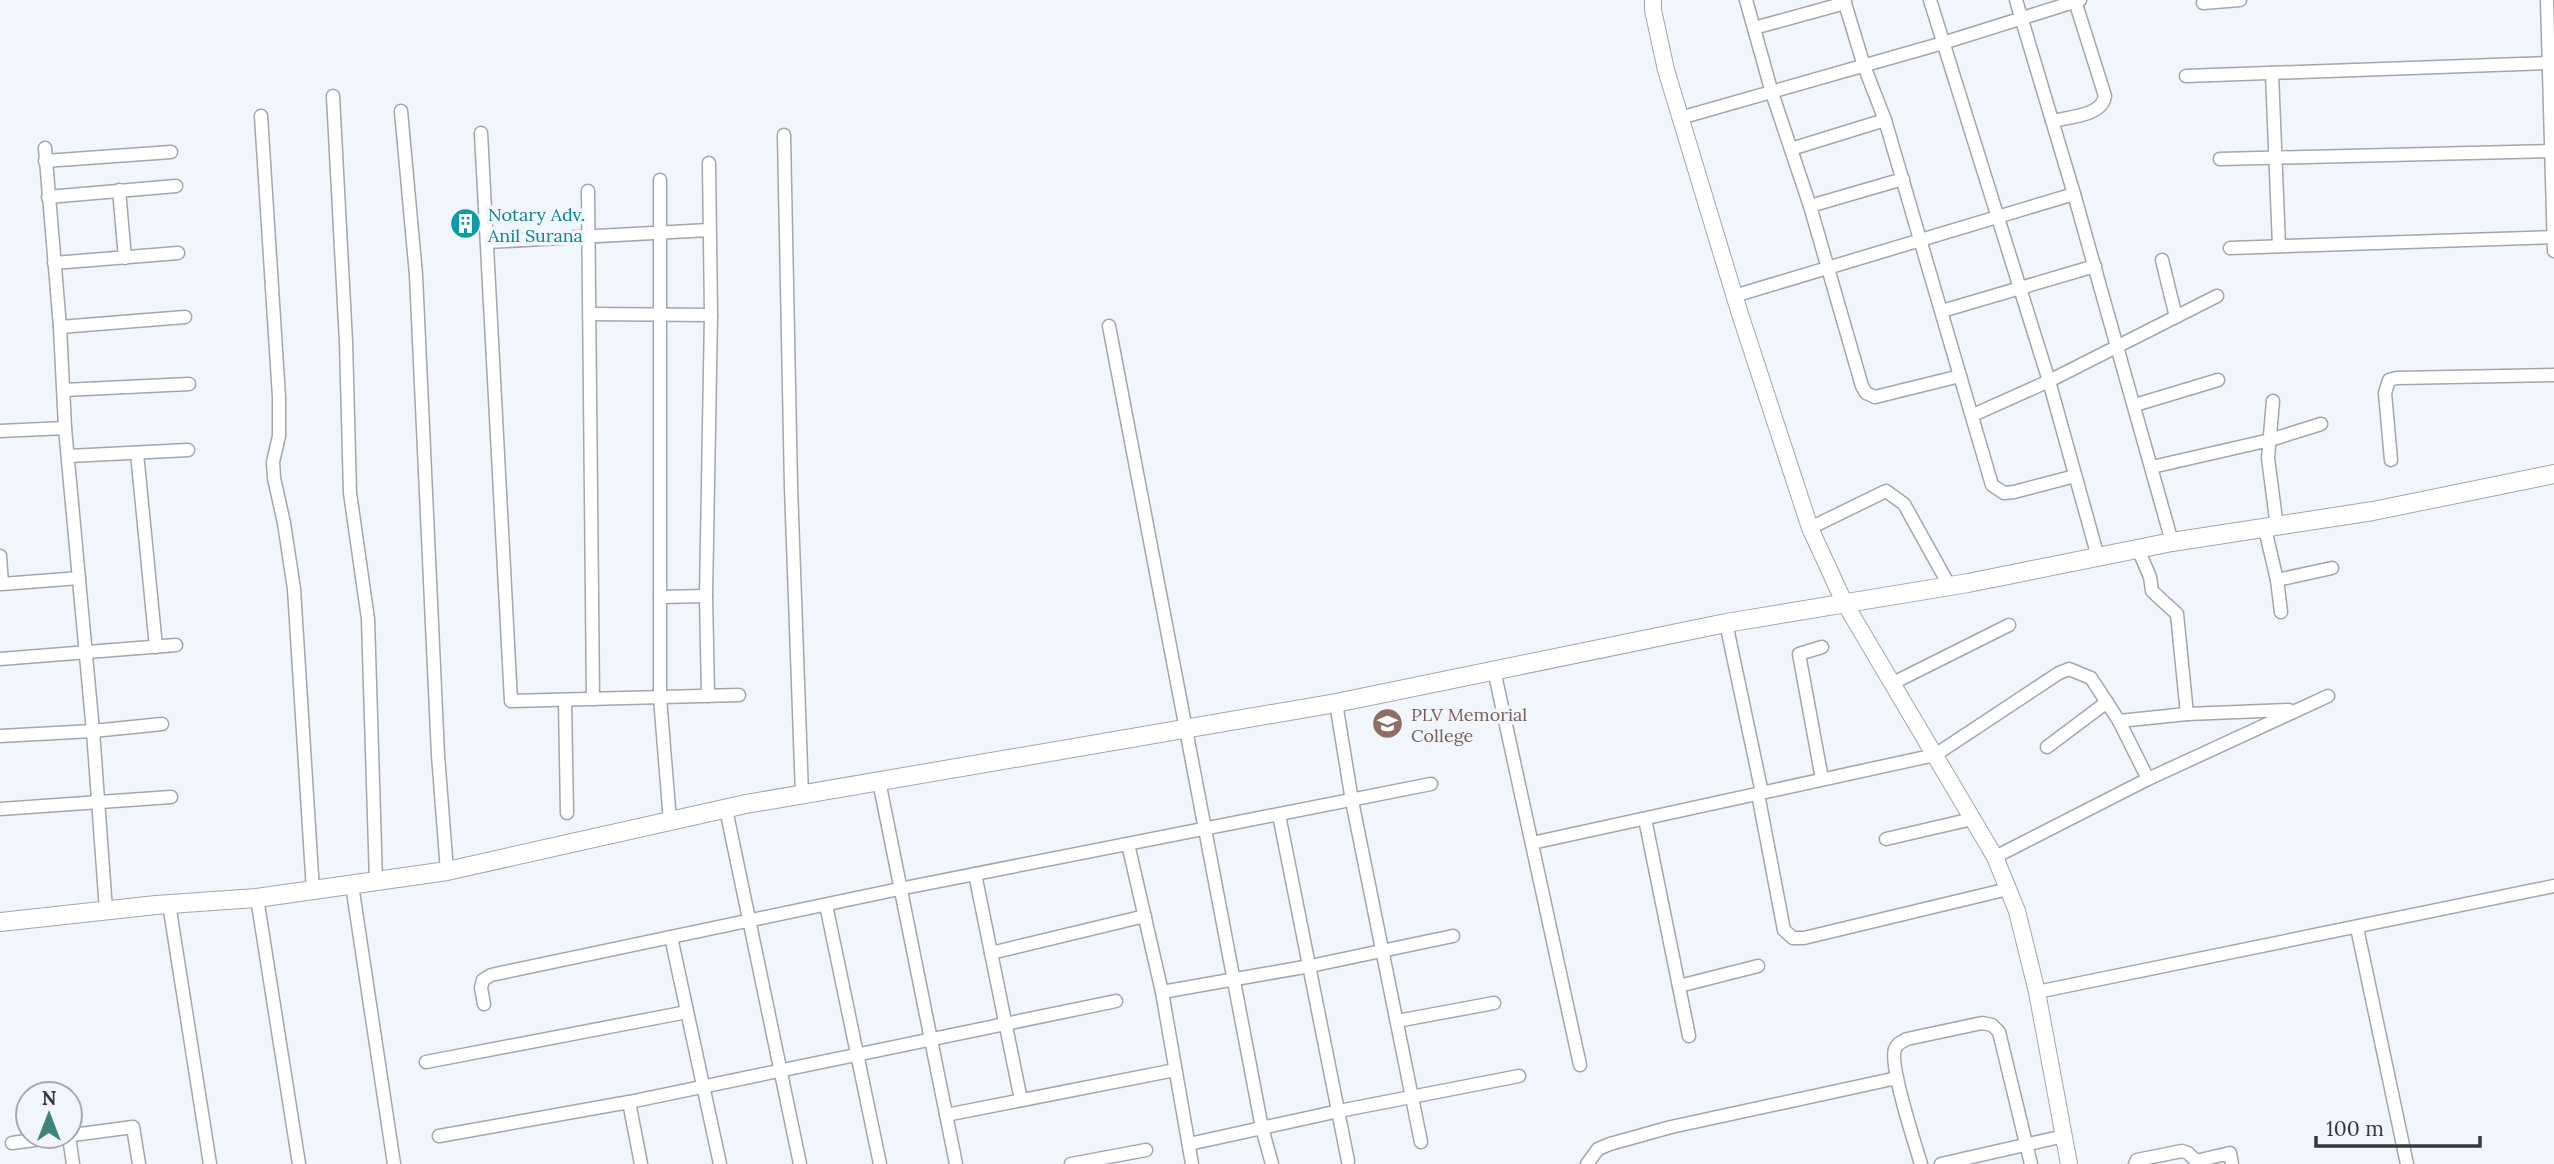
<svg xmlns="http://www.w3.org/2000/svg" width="2554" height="1164" font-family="Lora,serif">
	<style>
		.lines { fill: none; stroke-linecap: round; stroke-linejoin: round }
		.minor-casing { stroke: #a2a6ad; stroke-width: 15 }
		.tertiary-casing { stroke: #a2a6ad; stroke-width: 18 }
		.secondary-casing { stroke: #a2a6ad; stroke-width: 20 }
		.minor { stroke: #fff; stroke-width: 12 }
		.tertiary { stroke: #fff; stroke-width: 16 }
		.secondary { stroke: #fff; stroke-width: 18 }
		.labels { text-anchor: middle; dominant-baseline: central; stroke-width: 7; stroke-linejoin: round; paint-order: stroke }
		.culture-label { font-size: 18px; fill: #0d838f; stroke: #f1f6fc; text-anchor: start }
		.education-label { font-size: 18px; fill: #785e54; stroke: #f1f6fc; text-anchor: start }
	</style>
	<rect width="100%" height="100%" fill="#f1f6fc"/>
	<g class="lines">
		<defs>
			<g id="minor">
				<polyline points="1746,0 1772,93 1810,206 1862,386 1866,393 1875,397 1960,376"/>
				<polyline points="1844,0 1864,66 1885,120 1992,485 2004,493 2014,492 2075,476"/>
				<polyline points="1930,0 2049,381 2098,557"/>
				<polyline points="2016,0 2074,194 2172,542"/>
				<polyline points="2547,0 2554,251"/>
				<polyline points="2203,3 2240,0"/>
				<polyline points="1754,28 1845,3"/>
				<polyline points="2272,73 2279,246"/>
				<polyline points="2186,76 2548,63"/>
				<polyline points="333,96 346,342 350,493 368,619 376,881"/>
				<polyline points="401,111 416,275 438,755 447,871"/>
				<polyline points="261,116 279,397 279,436 273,462 274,478 284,523 294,589 313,891"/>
				<polyline points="1680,118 1943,43 2080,0"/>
				<path d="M2052,121C2069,117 2102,116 2105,96L2075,1"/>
				<polyline points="481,133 511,701 739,695"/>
				<polyline points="784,135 791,487 802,795"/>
				<polyline points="45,148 60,327 65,428 93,731 106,910"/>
				<polyline points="1791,149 1885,120"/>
				<polyline points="2220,159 2554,151"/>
				<polyline points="45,161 171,152"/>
				<polyline points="660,180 660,698 670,821"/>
				<polyline points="119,190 125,258"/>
				<polyline points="588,191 593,699"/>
				<polyline points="48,197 176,186"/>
				<polyline points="1810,206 1903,179"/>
				<polyline points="487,242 709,230"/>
				<polyline points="2230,248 2554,237"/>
				<polyline points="2162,260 2176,317"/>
				<polyline points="54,263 178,253"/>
				<polyline points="1734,296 2074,194"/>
				<polyline points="1942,311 2095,266"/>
				<polyline points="590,314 711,315"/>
				<polyline points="1109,326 1262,1128 1272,1164"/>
				<polyline points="60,327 185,317"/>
				<polyline points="64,390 189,384"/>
				<polyline points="2273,401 2268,458 2277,527"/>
				<polyline points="2135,405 2218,380"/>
				<polyline points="1973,415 2049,381 2217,296"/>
				<polyline points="0,431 65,428"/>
				<polyline points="137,453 156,647"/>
				<polyline points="69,456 188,450"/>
				<polyline points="2391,460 2385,393 2389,380 2397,378 2554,375"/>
				<polyline points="2152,467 2270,440 2321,424"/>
				<polyline points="1810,528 1886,491 1904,504 1949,585"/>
				<polyline points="2265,529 2277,580 2332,568"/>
				<polyline points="2138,549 2150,577 2152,591 2177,614 2187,714"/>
				<polyline points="0,556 2,584 79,578"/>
				<polyline points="2277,580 2281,612"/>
				<polyline points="660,597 706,596"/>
				<polyline points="1726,623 1762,793"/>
				<polyline points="0,659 176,645"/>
				<polyline points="1494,670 1580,1065"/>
				<polyline points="1893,683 2009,625"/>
				<polyline points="708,696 706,596 711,315 709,163"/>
				<polyline points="565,701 567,813"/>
				<polyline points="1336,703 1352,801 1421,1142"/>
				<polyline points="2119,721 2187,714 2289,710"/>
				<polyline points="0,736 93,731 162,724"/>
				<polyline points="2047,747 2107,702"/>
				<polyline points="1822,779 1799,654 1822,647"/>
				<polyline points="879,781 956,1164"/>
				<polyline points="1758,794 1784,930 1793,938 1804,938 2008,889"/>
				<polyline points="0,809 171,797"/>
				<polyline points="726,809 800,1164"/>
				<polyline points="1279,815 1348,1161"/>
				<polyline points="1645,819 1689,1036"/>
				<polyline points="1886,839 1972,819"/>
				<polyline points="1532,843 1935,755 2059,673 2069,669 2091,678 2119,721 2148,779"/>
				<polyline points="1128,844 1162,992 1192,1164"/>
				<polyline points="1995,857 2148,779 2328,696"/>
				<polyline points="975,874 1021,1100"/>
				<polyline points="352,885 394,1164"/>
				<polyline points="257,898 299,1164"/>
				<polyline points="169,904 210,1164"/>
				<polyline points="826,905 880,1164"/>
				<polyline points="2357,928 2407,1164"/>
				<polyline points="671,937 720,1164"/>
				<polyline points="991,953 1145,916"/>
				<polyline points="1679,986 1758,966"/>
				<polyline points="1162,992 1310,966 1453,936"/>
				<polyline points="2037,992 2554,886"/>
				<polyline points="484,1004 481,988 483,980 491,975 899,889 1431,784"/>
				<polyline points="1397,1021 1494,1003"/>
				<polyline points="426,1062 687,1012"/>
				<polyline points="629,1102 641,1164"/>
				<polyline points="946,1115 1175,1070"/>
				<polyline points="439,1136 629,1102 1116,1001"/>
				<polyline points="69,1137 73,1164"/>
				<polyline points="12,1143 133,1127 139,1164"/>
				<polyline points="1189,1144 1339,1111 1519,1076"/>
				<polyline points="1071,1164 1146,1150"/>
				<polyline points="1587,1164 1598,1149 1610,1144 1671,1127 1897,1078"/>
				<path d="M1921,1164C1915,1144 1889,1065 1895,1049C1897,1043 1902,1042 1907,1039L1982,1023L1992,1025L1999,1032L2031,1164"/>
				<polyline points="1941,1164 2064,1136"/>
				<polyline points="2135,1164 2137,1160 2182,1151 2188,1153 2196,1161 2230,1153 2232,1164"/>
			</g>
			<polyline id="tertiary" points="1653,0 1653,10 1666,70 1739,311 1810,528 1844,602 1995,857 2017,911 2037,992 2069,1164"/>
			<polyline id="secondary" points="0,922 156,905 257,898 447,871 746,804 1336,703 1726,623 1968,583 2172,542 2373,511 2554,474"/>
		</defs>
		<use href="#minor" class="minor-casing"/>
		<use href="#tertiary" class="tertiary-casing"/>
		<use href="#secondary" class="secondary-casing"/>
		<use href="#minor" class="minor"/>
		<use href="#tertiary" class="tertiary"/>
		<use href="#secondary" class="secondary"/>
	</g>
	<defs>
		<symbol id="building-disc" viewBox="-11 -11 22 22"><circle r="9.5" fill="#0f9aa8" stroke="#f1f6fc"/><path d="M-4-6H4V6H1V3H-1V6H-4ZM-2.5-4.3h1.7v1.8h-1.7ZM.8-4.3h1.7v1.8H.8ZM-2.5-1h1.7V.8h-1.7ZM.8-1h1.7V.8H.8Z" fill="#fff"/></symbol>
		<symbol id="university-disc" viewBox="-11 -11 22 22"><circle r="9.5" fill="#8d6e63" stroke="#f1f6fc"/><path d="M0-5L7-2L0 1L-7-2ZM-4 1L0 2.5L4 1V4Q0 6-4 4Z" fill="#fff"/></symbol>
	</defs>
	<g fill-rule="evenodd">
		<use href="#building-disc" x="448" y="206" width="35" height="35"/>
		<use href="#university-disc" x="1370" y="706" width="35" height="35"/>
	</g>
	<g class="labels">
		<g class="culture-label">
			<text x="488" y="214">Notary Adv.<tspan x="488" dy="21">Anil Surana</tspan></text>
		</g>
		<g class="education-label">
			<text x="1411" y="714">PLV Memorial<tspan x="1411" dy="21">College</tspan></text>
		</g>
	</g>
	<g transform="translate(49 1115)"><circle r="33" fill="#f1f6fc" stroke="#a6aaaf" stroke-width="2"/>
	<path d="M0-5L12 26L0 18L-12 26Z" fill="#3e8379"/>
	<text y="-10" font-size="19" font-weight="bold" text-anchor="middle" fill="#36383b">N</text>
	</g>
	<path d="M2316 1136v10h164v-10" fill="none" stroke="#36383b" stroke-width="3.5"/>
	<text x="2326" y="1136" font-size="21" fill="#36383b" stroke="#f1f6fc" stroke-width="5" paint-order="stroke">100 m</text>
</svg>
